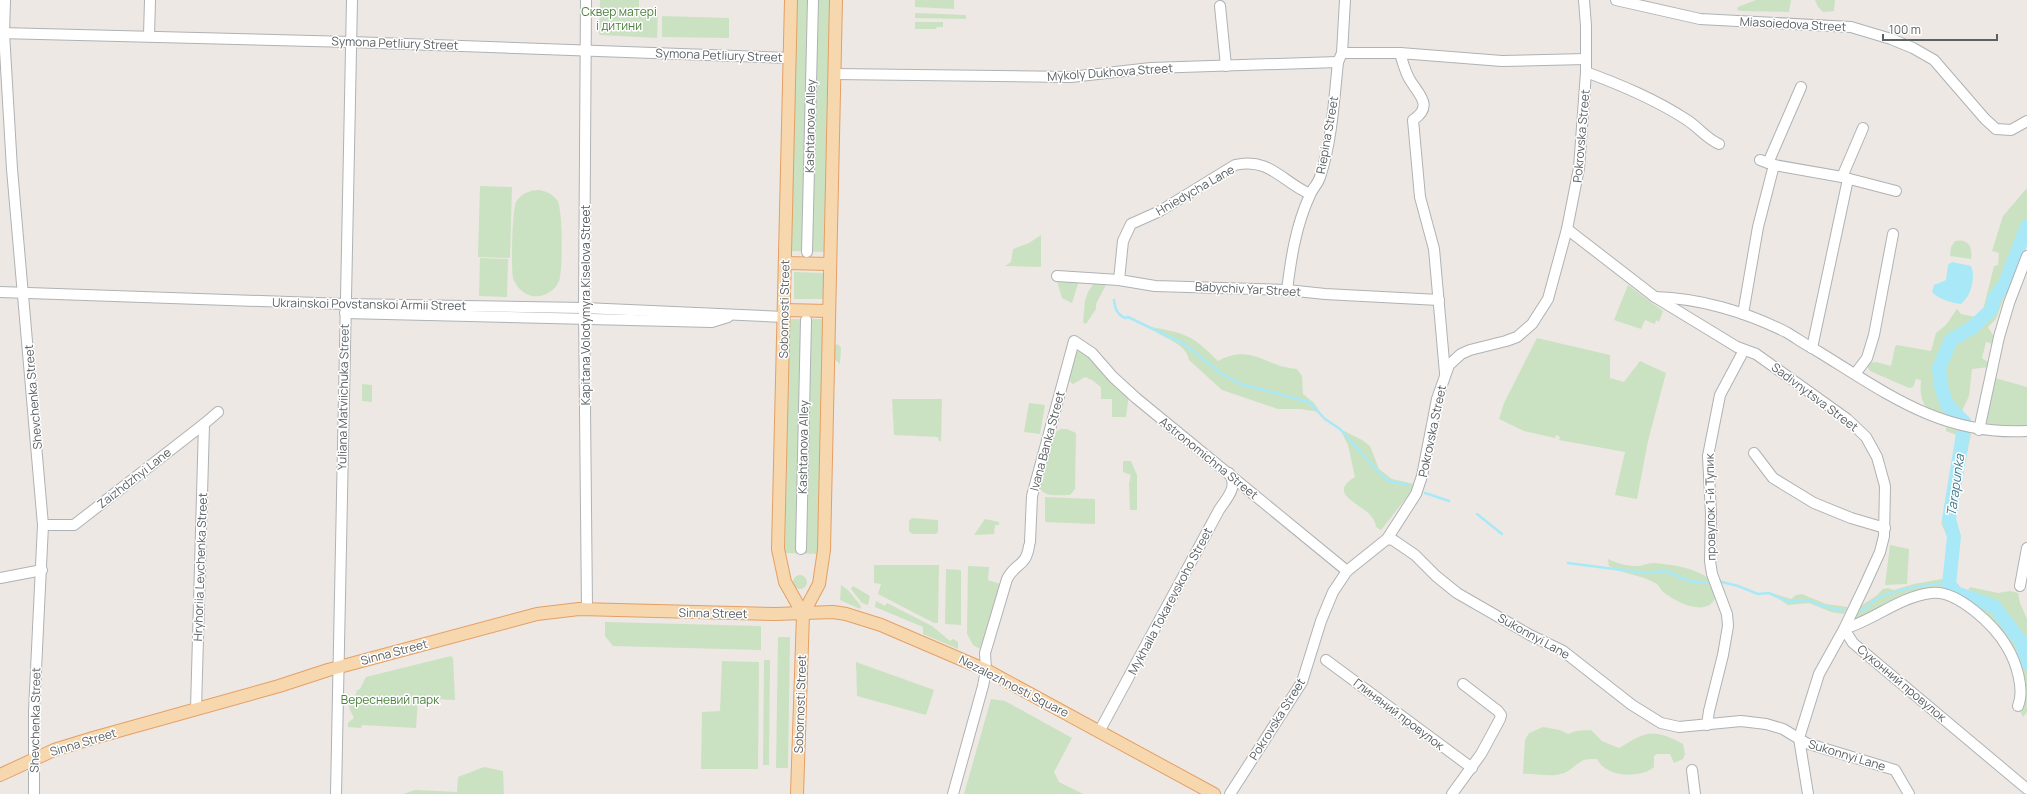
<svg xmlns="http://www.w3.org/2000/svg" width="2027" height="794" font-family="Manrope,sans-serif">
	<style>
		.green { fill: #cae2c2 }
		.water { fill: #a9e9f7 }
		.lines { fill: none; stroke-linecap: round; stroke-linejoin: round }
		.stream { stroke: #a9e9f7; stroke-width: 2.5 }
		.river { stroke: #a9e9f7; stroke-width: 14 }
		.minor-casing { stroke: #afb2b5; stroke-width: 12 }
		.major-casing { stroke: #e49f65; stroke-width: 14 }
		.minor { stroke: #fff; stroke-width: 10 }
		.major { stroke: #f7d8ae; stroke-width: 12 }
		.labels { text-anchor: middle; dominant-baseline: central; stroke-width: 3; stroke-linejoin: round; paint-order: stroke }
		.park-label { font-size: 12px; fill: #4b803d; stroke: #fff }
		.street-label { font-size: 12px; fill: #5b6063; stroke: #fff }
		.water-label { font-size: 13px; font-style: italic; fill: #407a8e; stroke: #fff }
	</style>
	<rect width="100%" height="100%" fill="#ede8e3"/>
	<g class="green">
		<polygon points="600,0 639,0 639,9 658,9 657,38 599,35"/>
		<polygon points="797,0 830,0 825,252 791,251"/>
		<polygon points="915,0 954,0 954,9 915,7"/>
		<polygon points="1756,0 1791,0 1789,12 1741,11 1737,10 1738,7"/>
		<polygon points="1815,0 1835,0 1834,11 1823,12 1818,7"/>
		<polygon points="915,13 966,15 966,19 915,18"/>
		<polygon points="662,16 729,18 729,38 662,37"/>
		<polygon points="915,22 943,22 943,27 937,27 936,29 915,29"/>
		<polygon points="480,186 512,187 510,258 478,257"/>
		<path d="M2027,188V237L1996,319L1988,327L1994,337L1993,344L1986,342L1982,358L1989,363V367L1972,369L1969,396L1962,411L1948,419C1925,411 1919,404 1921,380L1916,379L1913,387L1909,388L1870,371L1867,366L1869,363L1876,362L1891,366L1895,347L1897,345L1931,351L1936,333L1946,325L1957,309L1961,314L1981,318L1994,266L1998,265L1999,253L1992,251L2003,216Z"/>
		<path d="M539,190C546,191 552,194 557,200C563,208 563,270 559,281C555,291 543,298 532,296C523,294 516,287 513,278C511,268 512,211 516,202C521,194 529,190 539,190Z"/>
		<polygon points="1041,235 1041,267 1005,266 1011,262 1013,249 1029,243"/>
		<path d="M1955,241C1968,238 1973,247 1971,259L1950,256L1951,247Z"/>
		<polygon points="480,258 508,259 507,297 479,296"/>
		<polygon points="794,272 823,273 823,299 794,299"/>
		<polygon points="1056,278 1079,281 1072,303 1062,298"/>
		<polygon points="1108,281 1096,304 1096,309 1086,324 1083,322 1085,301 1088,292 1094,283"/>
		<polygon points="1628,285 1663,311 1659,322 1656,320 1655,324 1645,320 1641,329 1614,320"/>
		<polygon points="790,319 823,319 819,554 785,553"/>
		<path d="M1150,327C1186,333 1192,335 1218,361C1252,343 1265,367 1297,369L1302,376L1303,394L1314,403L1320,412L1300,409H1278L1222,390L1189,360C1186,342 1162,339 1150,327Z"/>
		<polygon points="1537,338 1610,355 1610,378 1624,382 1640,361 1666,373 1648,441 1637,499 1615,495 1625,452 1559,440 1560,437 1556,435 1555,438 1524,431 1499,419 1504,403"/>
		<polygon points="838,344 841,348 840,364 834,359 834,346"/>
		<polygon points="1080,351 1088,354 1129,395 1126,417 1112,417 1112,399 1101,399 1101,387 1092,380 1085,377 1073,384 1069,381 1076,352"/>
		<polygon points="1995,378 2027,387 2027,428 1988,427 1986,419"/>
		<polygon points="362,384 372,385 372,402 362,401"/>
		<polygon points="892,399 942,399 941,441 939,441 938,437 894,435"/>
		<polygon points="1029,403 1045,405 1040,434 1024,432"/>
		<polygon points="1946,427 1971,434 1957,502 1953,513 1959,541 1949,540 1941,523 1949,503 1959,436 1946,431"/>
		<path d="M1061,429H1067L1076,433L1075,489L1070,495C1059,495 1041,498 1039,485L1053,433Z"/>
		<path d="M1340,429L1362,440L1370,446L1379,469L1392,479L1414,484L1410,493L1381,530L1376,527C1375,504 1321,498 1355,477L1348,445Z"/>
		<polygon points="1123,461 1131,461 1137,475 1137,510 1130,510 1129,484 1131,475 1123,472"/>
		<polygon points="1045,497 1095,499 1095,524 1045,522"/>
		<polygon points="912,518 938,520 938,532 936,534 912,534 909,531 909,521"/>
		<polygon points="985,519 999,522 999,525 995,525 994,534 974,535"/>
		<polygon points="1890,545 1909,549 1907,584 1885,585"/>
		<path d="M1608,559C1616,563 1626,566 1635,566C1641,567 1647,563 1653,563C1671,564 1695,568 1710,579L1716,596C1708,619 1676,602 1663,592C1660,589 1659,585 1655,583C1641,575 1623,574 1609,566Z"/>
		<polygon points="874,565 939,565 938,623 934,623 878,594 881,584 874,583"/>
		<polygon points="968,566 989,567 988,580 1000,584 982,650 973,645 967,634"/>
		<polygon points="946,569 961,570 961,625 945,624"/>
		<circle cx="800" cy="582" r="7"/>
		<polygon points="1942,579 1946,581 1945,589 1858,619 1856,617 1859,607 1876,596 1883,589 1888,588 1894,590 1914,584"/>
		<polygon points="841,585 848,590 861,606 860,609 840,600"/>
		<polygon points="853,586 870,596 868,605 862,603 851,589"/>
		<polygon points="1970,587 1998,593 2010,591 2018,593 2020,603 2027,619 2027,712 2023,717 2019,709 2019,670 1976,608 1973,600 1968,598 1967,592"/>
		<polygon points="1771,593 1791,599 1796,595 1802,594 1826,604 1848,607 1844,614 1831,612 1809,603 1788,605"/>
		<polygon points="876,601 885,606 887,603 932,626 950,641 953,639 958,642 958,649 923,634 923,627 875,607"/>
		<polygon points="605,622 761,626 761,650 613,646 605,636"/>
		<polygon points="778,637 790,637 788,768 776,768"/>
		<polygon points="451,656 453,658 455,700 418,698 416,728 362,725 361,728 348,727 348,723 354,718 349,708 352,697 355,697 357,690 360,689 366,677"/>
		<polygon points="764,660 770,660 769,765 763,765"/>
		<polygon points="722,661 759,662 758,769 701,769 702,712 720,711"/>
		<polygon points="856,662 934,690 926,715 857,696"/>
		<polygon points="991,699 1005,701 1072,738 1054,772 1059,782 1083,794 964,794"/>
		<path d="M1543,727L1560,730L1568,734L1576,731L1591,730L1602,741L1619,748C1647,731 1653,728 1683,744L1685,754L1683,759L1674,763L1670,754H1657L1654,756V767C1643,777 1617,777 1605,768C1601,766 1599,762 1597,759C1592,759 1585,759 1582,761C1575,765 1571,770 1564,773C1551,778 1536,773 1523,774L1525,740L1529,733Z"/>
		<polygon points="484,767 503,771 504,794 403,794 415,790 457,792 458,777"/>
	</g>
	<g class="water">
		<path d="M1952,262L1971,266C1976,278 1971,296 1961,304C1951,303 1938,299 1932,292L1934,285L1946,280L1948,265Z"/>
		<polygon points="1953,542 1957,543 1951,571 1948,571 1949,549"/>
	</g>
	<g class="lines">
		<g class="stream">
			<path d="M1114,300C1115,309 1117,314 1125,318L1128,317L1184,344L1222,374L1241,384L1309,402L1325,419L1340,429L1382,476L1389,481L1408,485"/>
			<polyline points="1425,493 1449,501"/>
			<polyline points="1477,514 1502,534"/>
			<polyline points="1568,563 1645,573 1666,571 1689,581 1711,583"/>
			<polyline points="1718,581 1738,586 1758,594 1769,593 1788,602 1809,600 1819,605 1844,611"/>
			<path d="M1861,611C1869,608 1870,604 1875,600C1887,591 1934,582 1949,584"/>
		</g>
		<g class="river">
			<polyline points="1965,423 1947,405 1941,386 1939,368 1951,340 1973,327 1991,310 1995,297 2005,284 2027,226"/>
			<polyline points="1963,434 1949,519 1954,537 1949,584 1956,593 1994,606 2022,643 2027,663"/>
		</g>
		<defs>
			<g id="minor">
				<polyline points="5,0 4,33 12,169 43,525 34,711 34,794"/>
				<polyline points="586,0 584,308 587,609"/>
				<polyline points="1616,0 1700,19 1851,27 1891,39 1913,48 1934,60 1985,119 1996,129 2011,130 2027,121"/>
				<polyline points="1220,6 1226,66"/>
				<polyline points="0,33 351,42 790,58"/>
				<polyline points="149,35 150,0"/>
				<polyline points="1342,53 1400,53"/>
				<path d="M1586,72C1621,85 1655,99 1687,120C1698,127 1707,139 1719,144"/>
				<polyline points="834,74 1071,77 1151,68 1338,62"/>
				<polyline points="1863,128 1842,177 1896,191"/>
				<polyline points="1760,160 1774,165 1842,177"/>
				<polyline points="1768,163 1801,87"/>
				<polyline points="1567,229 1655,297 1737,347 1756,354 1847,419 1866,437 1877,457 1885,486 1884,536 1880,552 1865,585 1844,629 1819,674 1799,738 1808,794"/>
				<polyline points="807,252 813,0"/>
				<polyline points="1057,276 1119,280 1155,286 1287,290 1325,294 1439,300"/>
				<path d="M1119,280L1123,241L1131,224L1160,211L1235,165C1270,157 1282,182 1310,194"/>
				<path d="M1287,290C1291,258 1296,225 1310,195C1312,189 1318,184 1320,177C1332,141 1334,100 1338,62L1342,53L1345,0"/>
				<polyline points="0,292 345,304 584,308 784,317"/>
				<path d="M1655,297C1699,298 1746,312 1786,332C1795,337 1804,344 1814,349C1885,392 1940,436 2027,431"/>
				<polyline points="345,313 712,322 728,317"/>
				<polyline points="1743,314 1758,227 1774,165"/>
				<polyline points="1812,348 1848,179"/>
				<path d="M1445,373L1434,249L1420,197L1413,120C1434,106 1419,95 1410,80C1405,72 1403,63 1400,53L1502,61L1586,59"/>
				<polyline points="1855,374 1867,358 1874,335 1893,234"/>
				<polyline points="1979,430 1999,337 2009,303 2027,256"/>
				<polyline points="1754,453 1773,478 1814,503 1851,518 1885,528"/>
				<polyline points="43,525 74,525 204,424 218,412"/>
				<polyline points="1387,539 1393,540 1415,555 1436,576 1457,593 1530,635 1563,651 1632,705 1661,723 1679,727 1741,721 1766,724 1783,729 1806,743 1895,770 1909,794"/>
				<polyline points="1030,542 1032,496 1074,341 1092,353 1113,377 1136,398 1347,571"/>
				<polyline points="801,549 806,320"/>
				<polyline points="0,578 42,570"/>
				<polyline points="2020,586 2027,548"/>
				<polyline points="1326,660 1472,768"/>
				<path d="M2018,706C2025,689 2016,662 2007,647C1995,626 1957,589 1931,593C1899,597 1874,620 1844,629L1853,643L2027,789"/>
				<polyline points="196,709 204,424"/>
				<polyline points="1707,725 1709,711 1723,655 1728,626 1727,614 1712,574 1710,561 1711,514 1708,456 1720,395 1744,350"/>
				<path d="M1100,730L1219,510C1226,499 1239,487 1229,473"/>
				<polyline points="1692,770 1695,794"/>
				<polyline points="336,794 352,0"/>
				<path d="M953,794L983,686L986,670L985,653L1007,579C1015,563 1026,567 1029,546"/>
				<polyline points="1230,794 1302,682 1321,621 1333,592 1347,571 1387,539 1416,494 1422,476 1437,399 1449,365 1461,354 1470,350 1506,341 1517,337 1532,324 1548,299 1567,229 1579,168 1586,72 1586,26 1584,0"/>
				<polyline points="1452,794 1481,754 1500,719 1501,715 1498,711 1463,684"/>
			</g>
			<g id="major">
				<polyline points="791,0 778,549 785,582 803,614"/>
				<polyline points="785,263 830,264"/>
				<polyline points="784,310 829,311"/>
				<polyline points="0,775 54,750 93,738 279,686 328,670 537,614 579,609 775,614 833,612 846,614 881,625 986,670 1214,794"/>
				<polyline points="797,794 803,614 819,584 824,550 836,0"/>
			</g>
		</defs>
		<use href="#minor" class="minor-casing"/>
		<use href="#major" class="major-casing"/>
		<use href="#minor" class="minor"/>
		<use href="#major" class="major"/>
	</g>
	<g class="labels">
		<g class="park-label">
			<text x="619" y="11">Сквер матері<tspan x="619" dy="14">і дитини</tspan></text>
			<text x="390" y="699">Вересневий парк</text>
		</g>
		<g class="street-label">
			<text transform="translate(1793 24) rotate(3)">Miasoiedova Street</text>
			<text transform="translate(395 43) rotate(2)">Symona Petliury Street</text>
			<text transform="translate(719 55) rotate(2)">Symona Petliury Street</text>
			<text transform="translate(1110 72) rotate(-4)">Mykoly Dukhova Street</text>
			<text transform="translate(810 126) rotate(-89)">Kashtanova Alley</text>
			<text transform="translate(1327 135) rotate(-80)">Riepina Street</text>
			<text transform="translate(1581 136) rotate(-85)">Pokrovska Street</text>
			<text transform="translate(1195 190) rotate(-30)">Hniedycha Lane</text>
			<text transform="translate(1248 289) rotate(3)">Babychiv Yar Street</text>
			<text transform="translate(369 304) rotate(1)">Ukrainskoi Povstanskoi Armii Street</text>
			<text transform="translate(585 305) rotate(-90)">Kapitana Volodymyra Kiselova Street</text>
			<text transform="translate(784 309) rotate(-89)">Sobornosti Street</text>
			<text transform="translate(33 397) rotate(-95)">Shevchenka Street</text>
			<text transform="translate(343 397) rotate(-89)">Yuliana Matviichuka Street</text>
			<text transform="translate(1815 397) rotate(37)">Sadivnytsva Street</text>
			<text transform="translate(1432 431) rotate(-78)">Pokrovska Street</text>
			<text transform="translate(1047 441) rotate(-75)">Ivana Banka Street</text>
			<text transform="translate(803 447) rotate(-89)">Kashtanova Alley</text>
			<text transform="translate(1209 458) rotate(39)">Astronomichna Street</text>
			<text transform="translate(134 478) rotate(-38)">Zaizhdzhyi Lane</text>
			<text transform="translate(1710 507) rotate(-91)">провулок 1-й Тупик</text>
			<text transform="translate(200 567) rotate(-88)">Hryhoriia Levchenka Street</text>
			<text transform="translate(1170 601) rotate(-62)">Mykhaila Tokarevskoho Street</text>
			<text transform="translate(713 613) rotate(1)">Sinna Street</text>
			<text transform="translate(1534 636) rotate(29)">Sukonnyi Lane</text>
			<text transform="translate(394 652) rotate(-15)">Sinna Street</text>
			<text transform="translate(1902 683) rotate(40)">Суконний провулок</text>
			<text transform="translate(1014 686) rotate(27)">Nezalezhnosti Square</text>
			<text transform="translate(800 704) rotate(-88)">Sobornosti Street</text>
			<text transform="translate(1399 714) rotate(37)">Глиняний провулок</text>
			<text transform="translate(1277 719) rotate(-58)">Pokrovska Street</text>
			<text transform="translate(35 720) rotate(-89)">Shevchenka Street</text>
			<text transform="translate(83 742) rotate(-17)">Sinna Street</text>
			<text transform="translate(1847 755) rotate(17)">Sukonnyi Lane</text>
		</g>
		<g class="water-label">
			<text transform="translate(1955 485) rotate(-82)">Tarapunka</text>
		</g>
	</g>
	<path d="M1883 34v6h114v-6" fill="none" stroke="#5b6063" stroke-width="2"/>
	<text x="1889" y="34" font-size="12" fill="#5b6063" stroke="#ffffff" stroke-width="3" paint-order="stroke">100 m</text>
</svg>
